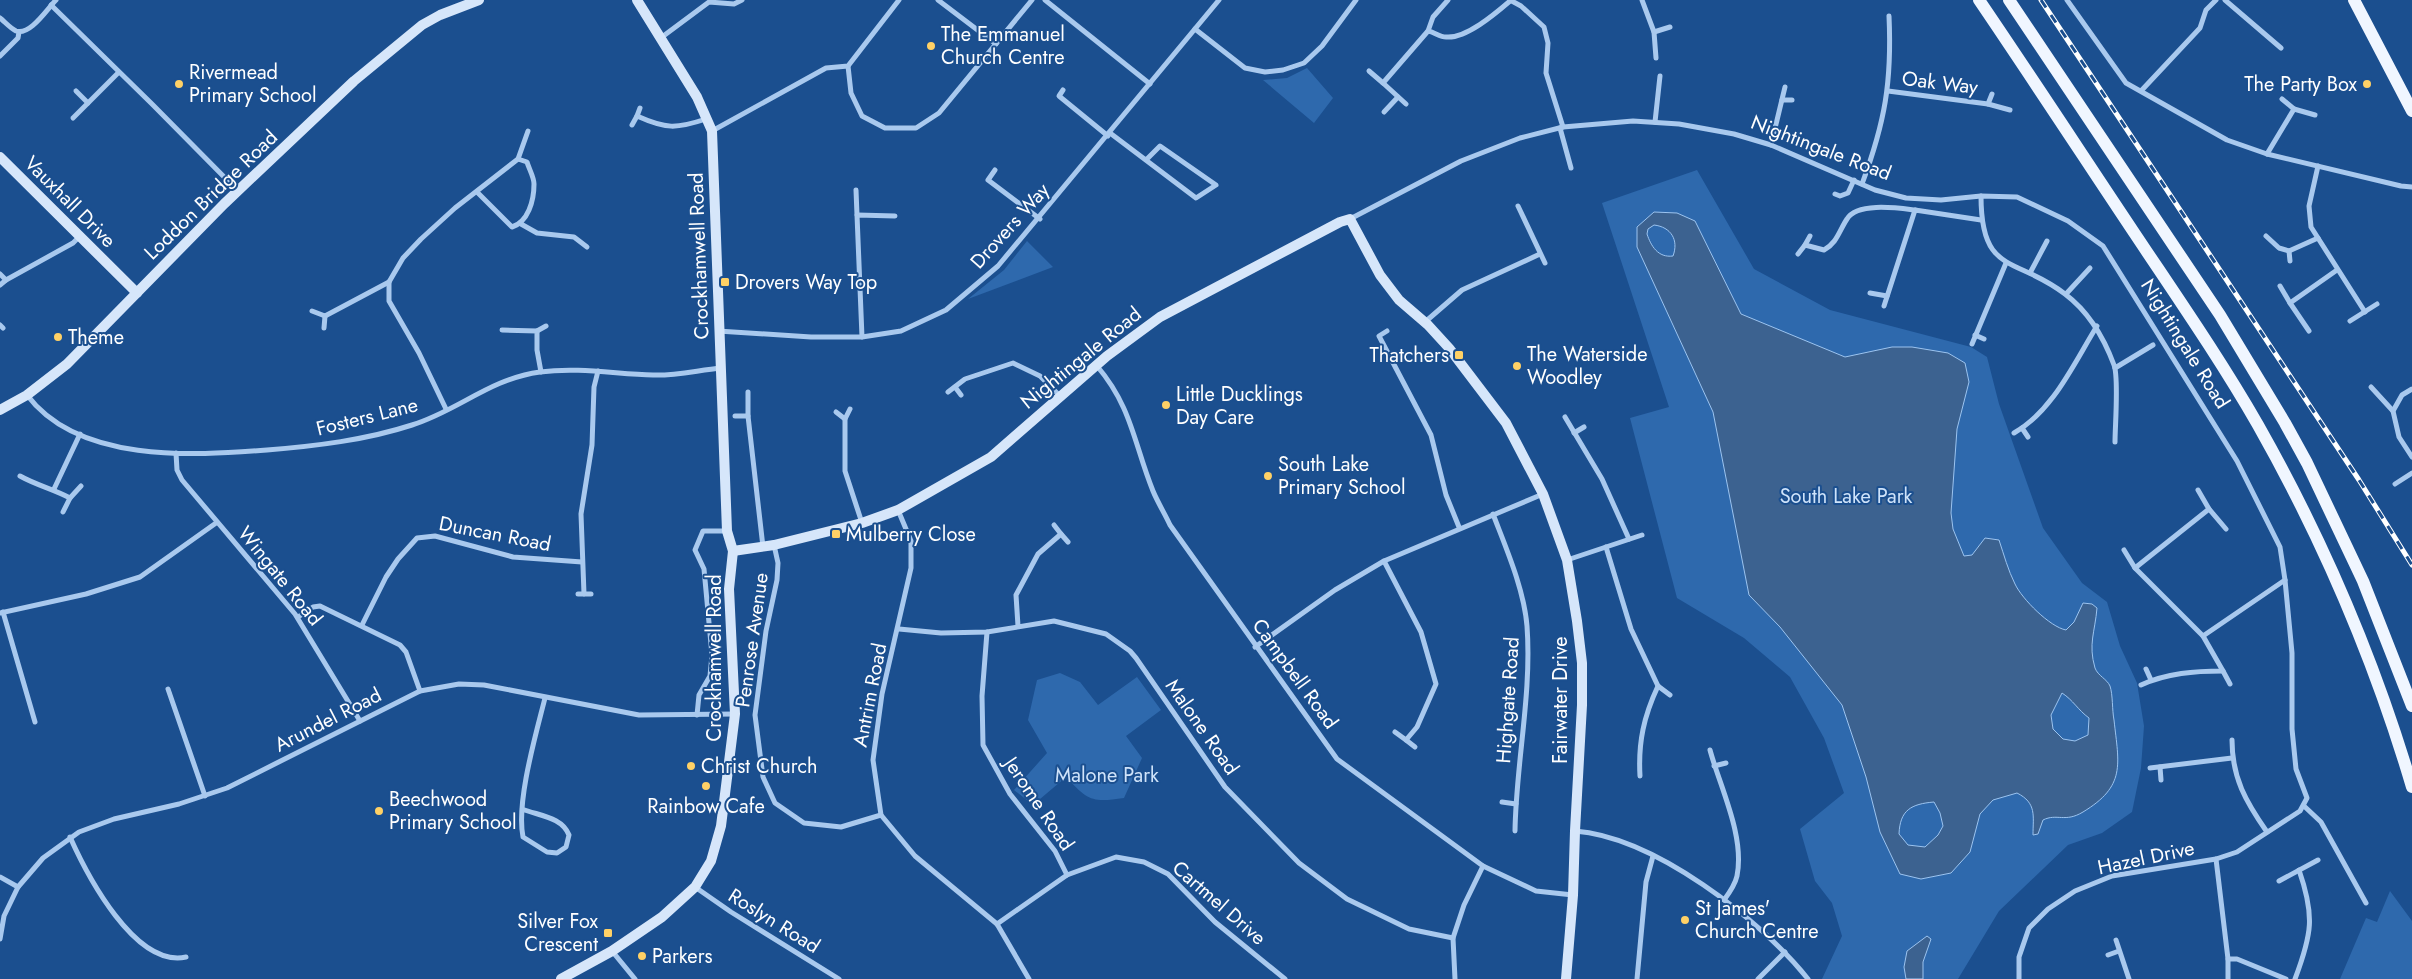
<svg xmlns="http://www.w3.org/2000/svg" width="2412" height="979" font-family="Jost,sans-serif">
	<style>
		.green { fill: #2e69ad }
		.water { fill: #3c6290; stroke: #9cc4f0; fill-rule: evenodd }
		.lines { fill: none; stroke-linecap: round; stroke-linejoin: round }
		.street { stroke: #a9c9ee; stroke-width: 5 }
		.secondary { stroke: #d6e6fa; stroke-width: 10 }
		.primary { stroke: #f0f6ff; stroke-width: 12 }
		.rail-casing { stroke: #fff; stroke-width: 5 }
		.rail { stroke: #1b4f8f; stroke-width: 3; stroke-dasharray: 9; stroke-linecap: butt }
		.poi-dot { fill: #ffd166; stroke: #1b4f8f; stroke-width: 2 }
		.labels { text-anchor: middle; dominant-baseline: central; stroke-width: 4; stroke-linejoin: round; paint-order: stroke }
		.poi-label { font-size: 20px; fill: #fff; stroke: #1b4f8f; text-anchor: start }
		.street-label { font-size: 20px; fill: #fff; stroke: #1b4f8f }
		.park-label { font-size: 20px; fill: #cfe3fa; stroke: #1b4f8f }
	</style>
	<rect width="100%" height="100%" fill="#1b4f8f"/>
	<g class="green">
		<polygon points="1307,68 1333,98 1314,123 1263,80 1287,78"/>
		<polygon points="1697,170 1754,269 1830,310 1971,347 1987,357 1999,404 2043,528 2082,583 2107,602 2120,646 2137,683 2144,726 2141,768 2132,812 2102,833 2068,845 1999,911 1958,979 1822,979 1842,936 1832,903 1815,881 1800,829 1844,793 1824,738 1790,677 1744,638 1677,598 1630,418 1669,407 1602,203"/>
		<polygon points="1027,241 1053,267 968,299 1004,270"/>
		<path d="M1060,673L1080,682L1098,705L1137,677L1161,710L1126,736L1142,758L1124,798C1091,803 1088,800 1066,777L1033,805L1014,790L1047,753L1028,720L1037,680Z"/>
		<polygon points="2390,891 2412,921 2412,979 2340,979 2366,918 2377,922"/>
	</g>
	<g class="water">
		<path d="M1654,212L1677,213L1695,221L1741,314L1845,357L1892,347H1912L1948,353L1965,363L1969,382L1957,429L1951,513L1953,529L1964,556L1972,555L1985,538L1999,540C2004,555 2008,570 2015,584C2022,599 2050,627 2066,630L2074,622L2083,603L2092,604L2097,608C2095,632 2088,644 2095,668C2098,676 2107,679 2110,686C2113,695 2112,710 2114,720C2119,765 2126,786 2083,812C2065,823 2057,813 2043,820L2038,834L2033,835C2033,816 2037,803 2017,793L1993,800L1980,814L1970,852L1951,873L1921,879L1900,874L1880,832L1866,777L1842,705L1780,627L1749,595L1713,412L1637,247V227ZM1654,225C1671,227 1679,240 1673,256C1658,258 1651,246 1647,234L1648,229ZM2062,693C2073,700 2078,710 2089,718L2088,735L2075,741L2063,739L2053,729L2051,715ZM1934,802L1940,813L1943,826L1938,835L1925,847L1908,845L1899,834C1900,810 1911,804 1934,802Z"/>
		<polygon points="1927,936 1931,939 1923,962 1923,979 1906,979 1904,967 1907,951"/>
	</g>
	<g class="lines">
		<g class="street">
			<polyline points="938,0 996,44"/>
			<polyline points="1045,0 1150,84"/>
			<polyline points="1510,0 1521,6 1544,27 1548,43 1546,73 1563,127"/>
			<polyline points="1642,0 1654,32 1656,58"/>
			<polyline points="2067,0 2126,83 2227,140 2267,154 2401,186 2412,187"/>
			<polyline points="2225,0 2281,48"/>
			<polyline points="51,5 152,104 238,191"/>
			<path d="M0,18C5,22 10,28 16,31C30,36 47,9 56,0"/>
			<polyline points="1195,29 1245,68 1265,72 1283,70 1304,63 1322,46 1356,0"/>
			<path d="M1428,31C1434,32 1440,37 1446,37C1466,39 1496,13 1510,1"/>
			<polyline points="1654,32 1670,27"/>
			<polyline points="662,37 709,2 734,4 742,0"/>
			<polyline points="0,56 18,38 19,32"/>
			<polyline points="848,66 851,93 862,116 885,128 916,128 939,113 1032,0"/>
			<polyline points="1369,71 1383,83"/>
			<polyline points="1063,90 1059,96 1108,136"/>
			<polyline points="76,91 88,103"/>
			<polyline points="1888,91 1988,104 1992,94"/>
			<polyline points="2141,91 2200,28 2206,10 2216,0"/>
			<polyline points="1782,100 1792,100"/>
			<polyline points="1406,104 1383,83 1428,31 1433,17 1448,0"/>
			<polyline points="1988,104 2010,110"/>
			<polyline points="2294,109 2315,115"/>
			<polyline points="1384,112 1398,97"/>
			<polyline points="637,116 640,108"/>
			<polyline points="73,118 118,73"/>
			<polyline points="1655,122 1660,76"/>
			<path d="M632,125L637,116C666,129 676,129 706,119"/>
			<polyline points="1560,128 1571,168"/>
			<polyline points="712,131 826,68 848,66 899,0"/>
			<polyline points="1110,133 1196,198 1216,185 1160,146 1146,160"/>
			<polyline points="1771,145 1785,87"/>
			<polyline points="2267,154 2294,109 2282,99"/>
			<polyline points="2318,166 2309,206 2311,227 2365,312"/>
			<polyline points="995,170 988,180 1040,219"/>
			<path d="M1862,184C1885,122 1892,82 1889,16"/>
			<polyline points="856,190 857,215"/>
			<path d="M477,192L512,227C528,222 534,201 534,184C534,177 529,169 527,162L518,159"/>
			<polyline points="1835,194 1840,196 1848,193 1854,180"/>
			<path d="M1981,196C1981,276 2016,256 2065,294C2089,312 2104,338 2114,365C2119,377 2115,426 2115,442"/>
			<polyline points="1518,206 1545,263"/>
			<polyline points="1350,219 1461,161 1520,138 1563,127 1633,121 1679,124 1734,134 1771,145 1875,190 1906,198 1941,200 1981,196 2017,197 2068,221 2103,246 2237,461 2280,547 2285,580 2292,653 2292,729 2296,769 2307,798 2300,811 2237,852 2216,859 2112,876 2075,891 2048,909 2029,928 2019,957 2019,979"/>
			<polyline points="521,224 537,233 574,237 587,247"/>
			<path d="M1810,236L1805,245L1824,250C1837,243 1839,231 1847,219C1857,202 1898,208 1915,210"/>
			<polyline points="2266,236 2279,248 2289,251 2318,238"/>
			<polyline points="2289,251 2290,261"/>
			<polyline points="1798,254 1805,245"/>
			<polyline points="2030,273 2047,241"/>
			<polyline points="0,274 6,280"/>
			<polyline points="0,285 6,280 73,243 79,237"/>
			<polyline points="2280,286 2290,303 2337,270"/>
			<polyline points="1870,293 1887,296"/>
			<polyline points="2066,294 2090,268"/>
			<polyline points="2290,303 2309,331"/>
			<polyline points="1884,306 1915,210 1981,220"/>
			<polyline points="312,311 325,316 389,282"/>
			<polyline points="2350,321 2377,304"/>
			<polyline points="1425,322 1462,290 1540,254"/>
			<polyline points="0,325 3,328"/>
			<polyline points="324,328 325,316"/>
			<polyline points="502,330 537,331 537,350 541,372"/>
			<polyline points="537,331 546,326"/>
			<polyline points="718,331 811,337 862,337 901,331 946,310 998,266 1219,0"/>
			<polyline points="1387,331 1379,336 1431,435 1446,495 1459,527"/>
			<polyline points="1975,335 1984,339"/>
			<polyline points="862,337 857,215 895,216"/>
			<polyline points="1972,344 2006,263"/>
			<path d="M1097,366C1132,407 1134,444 1153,491C1158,503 1165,514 1170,525L1337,759L1483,866L1536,891L1573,895"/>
			<polyline points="2115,368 2153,345"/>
			<polyline points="955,387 961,395"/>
			<polyline points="2371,387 2393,411"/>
			<polyline points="2412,389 2402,395 2393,411 2399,437 2412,457"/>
			<polyline points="748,392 748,416 763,547"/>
			<polyline points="948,392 965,379 1013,363 1040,376 1060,396"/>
			<path d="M27,395C78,463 192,456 267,450C316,446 366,440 412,425C458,411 489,379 540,372C578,367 616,374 653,375C675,376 699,370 721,368"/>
			<polyline points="446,409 419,353 389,301 389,282 403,258 421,239 455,208 518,159 528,131"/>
			<polyline points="850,409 845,419 845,471 862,523"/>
			<polyline points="836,412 845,419"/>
			<polyline points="735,416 748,416"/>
			<polyline points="1565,417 1602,479 1629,539"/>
			<polyline points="2022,428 2028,437"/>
			<polyline points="1574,433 1584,427"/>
			<path d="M2014,433C2053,411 2074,363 2097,326"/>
			<polyline points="176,453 177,470 182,480 295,614 360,721"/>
			<path d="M20,476C36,485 53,489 70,498"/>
			<polyline points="2395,484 2412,473"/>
			<polyline points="54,489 80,434"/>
			<polyline points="2198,490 2209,509"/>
			<polyline points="898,510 911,541 911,568 882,694 873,760 881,815 915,856 997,924 1029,979"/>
			<polyline points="63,512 70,498 81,486"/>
			<path d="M1493,514C1506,548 1524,589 1527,626C1532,694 1516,763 1515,831"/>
			<polyline points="1054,525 1061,534"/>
			<polyline points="774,545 778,563 777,580 766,631 755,715 763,777 775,803 804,823 841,827 881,815"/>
			<polyline points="1606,547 1631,629 1658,686 1670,695"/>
			<polyline points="2124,550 2135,568 2203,636 2285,580"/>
			<polyline points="1567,560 1642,535"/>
			<polyline points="1384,561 1421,632 1436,684 1417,727 1406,740 1395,732"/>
			<polyline points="2135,568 2209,509 2226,529"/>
			<polyline points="578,594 591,594"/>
			<polyline points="584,594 581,514 592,445 594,387 598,371"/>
			<polyline points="3,612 35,722"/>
			<polyline points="0,613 86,594 140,577 216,523"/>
			<polyline points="298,617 313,607 320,606 400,645 406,652 420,691"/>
			<polyline points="362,625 386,577 398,559 417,538 435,536 513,557 582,562"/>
			<polyline points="1018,626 1016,595 1038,554 1061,534 1068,542"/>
			<polyline points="899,629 941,633 987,632 1054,621 1106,634 1130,651 1136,658 1225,787 1299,863 1347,899 1409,929 1453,938"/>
			<polyline points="987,632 982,696 983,745 1010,794 1055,851 1067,875"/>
			<polyline points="1255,647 1335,590 1384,561 1543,494"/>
			<polyline points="2146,669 2151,680"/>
			<polyline points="2223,671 2230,684"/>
			<path d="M2141,685C2167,673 2195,671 2223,671L2203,636"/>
			<polyline points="168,689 205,796"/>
			<polyline points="697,715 699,695 710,676 712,655 704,569 695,550 703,531 727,531"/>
			<polyline points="1406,740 1415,747"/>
			<path d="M2232,740C2232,778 2246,802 2267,832"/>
			<path d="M1710,750C1720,787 1745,836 1737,876C1735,885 1730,892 1724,900"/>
			<polyline points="1714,766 1726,763"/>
			<polyline points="2160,767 2161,780"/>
			<polyline points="2150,768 2232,758"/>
			<path d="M1640,776C1638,742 1644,716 1658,686"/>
			<polyline points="1502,802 1516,804"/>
			<polyline points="2304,806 2321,822 2366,903"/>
			<path d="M522,809C540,816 562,817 569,835L566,847L557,853L547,852L523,837C516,802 536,734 545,698"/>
			<path d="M1575,831C1654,837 1760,919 1808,979"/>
			<path d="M70,837C87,875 135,968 186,957"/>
			<polyline points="2216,859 2228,959 2228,979"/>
			<polyline points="0,877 18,887"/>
			<polyline points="2279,881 2318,860"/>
			<polyline points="695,887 731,912 839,979"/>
			<polyline points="997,924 1067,875 1116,857 1144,862 1168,874 1215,922 1285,979"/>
			<polyline points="0,939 4,916 18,887 43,858 79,832 114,819 179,804 227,788 420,691 459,684 484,685 639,715 735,714"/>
			<polyline points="2116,940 2129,979"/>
			<polyline points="612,951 635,979"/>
			<polyline points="2108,955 2119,951"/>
			<polyline points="2228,959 2237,959 2286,979"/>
			<polyline points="1455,979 1453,938 1464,905 1483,866"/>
			<polyline points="1637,979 1646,882 1653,856"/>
			<polyline points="1758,979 1785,952"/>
			<path d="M2295,979C2312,934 2315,916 2299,870"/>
		</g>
		<g class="secondary">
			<polyline points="0,157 137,293"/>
			<polyline points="0,410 27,395 67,364 224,204 354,81 422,25 440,15 479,0"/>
			<polyline points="733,551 774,545 862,523 898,510 991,457 1107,356 1160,317 1340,222 1350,219 1380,275 1399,300 1428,325 1449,348 1506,423 1543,494 1567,560 1577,621 1582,663 1582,705 1575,831 1573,895 1566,979"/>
			<polyline points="561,979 612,951 662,917 695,887 711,861 721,826 735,714 729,589 733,551 727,531 712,131 697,97 637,0"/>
		</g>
		<g class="primary">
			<path d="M1979,0C2032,78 2083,156 2135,234C2177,297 2220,359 2258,425C2322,538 2375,662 2412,787"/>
			<polyline points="2009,0 2220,315 2285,423 2307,463 2363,581 2412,706"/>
			<polyline points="2354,0 2412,111"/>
		</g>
		<defs>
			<polyline id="rail" points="2041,0 2359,480 2412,565"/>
		</defs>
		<use href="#rail" class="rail-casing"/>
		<use href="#rail" class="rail"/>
	</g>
	<g class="poi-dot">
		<circle cx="931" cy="46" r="5"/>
		<circle cx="179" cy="84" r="5"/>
		<circle cx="2367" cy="84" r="5"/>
		<rect x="720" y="277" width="10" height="10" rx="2.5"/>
		<circle cx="58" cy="337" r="5"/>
		<rect x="1454" y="350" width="10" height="10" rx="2.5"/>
		<circle cx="1517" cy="366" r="5"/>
		<circle cx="1166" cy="405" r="5"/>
		<circle cx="1268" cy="476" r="5"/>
		<rect x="831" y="529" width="10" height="10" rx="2.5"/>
		<circle cx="691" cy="766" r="5"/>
		<circle cx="706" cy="786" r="5"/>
		<circle cx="379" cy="811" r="5"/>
		<circle cx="1685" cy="920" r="5"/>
		<rect x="603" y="928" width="10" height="10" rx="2.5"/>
		<circle cx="642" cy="956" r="5"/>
	</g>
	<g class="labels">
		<g class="poi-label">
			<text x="941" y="34">The Emmanuel<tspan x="941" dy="23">Church Centre</tspan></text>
			<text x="189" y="72">Rivermead<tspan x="189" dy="23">Primary School</tspan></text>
			<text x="2357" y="84" text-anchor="end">The Party Box</text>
			<text x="735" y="282">Drovers Way Top</text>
			<text x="68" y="337">Theme</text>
			<text x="1527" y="354">The Waterside<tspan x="1527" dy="23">Woodley</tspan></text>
			<text x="1449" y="355" text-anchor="end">Thatchers</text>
			<text x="1176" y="394">Little Ducklings<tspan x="1176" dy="23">Day Care</tspan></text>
			<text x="1278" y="464">South Lake<tspan x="1278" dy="23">Primary School</tspan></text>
			<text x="846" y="534">Mulberry Close</text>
			<text x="701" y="766">Christ Church</text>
			<text x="389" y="799">Beechwood<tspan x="389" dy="23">Primary School</tspan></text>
			<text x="706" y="806" text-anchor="middle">Rainbow Cafe</text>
			<text x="1695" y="908">St James'<tspan x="1695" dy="23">Church Centre</tspan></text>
			<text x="598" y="921" text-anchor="end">Silver Fox<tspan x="598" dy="23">Crescent</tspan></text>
			<text x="652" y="956">Parkers</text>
		</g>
		<g class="street-label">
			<text transform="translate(1940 83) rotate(7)">Oak Way</text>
			<text transform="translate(1821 148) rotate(21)">Nightingale Road</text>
			<text transform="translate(211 195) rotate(-44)">Loddon Bridge Road</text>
			<text transform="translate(70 202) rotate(45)">Vauxhall Drive</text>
			<text transform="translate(1010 226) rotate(-48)">Drovers Way</text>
			<text transform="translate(699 256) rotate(-92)">Crockhamwell Road</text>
			<text transform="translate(2185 344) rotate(58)">Nightingale Road</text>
			<text transform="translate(1081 358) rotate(-39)">Nightingale Road</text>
			<text transform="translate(367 417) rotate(-14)">Fosters Lane</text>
			<text transform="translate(495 534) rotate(11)">Duncan Road</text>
			<text transform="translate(280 576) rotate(51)">Wingate Road</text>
			<text transform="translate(752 640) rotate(-82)">Penrose Avenue</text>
			<text transform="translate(714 658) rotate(-90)">Crockhamwell Road</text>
			<text transform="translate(1295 674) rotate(54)">Campbell Road</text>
			<text transform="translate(870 695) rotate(-79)">Antrim Road</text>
			<text transform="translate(1508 700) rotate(-86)">Highgate Road</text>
			<text transform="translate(1560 700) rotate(-90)">Fairwater Drive</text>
			<text transform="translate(328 720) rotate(-27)">Arundel Road</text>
			<text transform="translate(1202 727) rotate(55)">Malone Road</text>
			<text transform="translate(1039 804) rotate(56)">Jerome Road</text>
			<text transform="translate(2146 858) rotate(-12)">Hazel Drive</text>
			<text transform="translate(1219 903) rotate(41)">Cartmel Drive</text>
			<text transform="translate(774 921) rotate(32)">Roslyn Road</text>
		</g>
		<g class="park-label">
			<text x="1846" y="496">South Lake Park</text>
			<text x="1107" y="775">Malone Park</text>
		</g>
	</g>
</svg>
